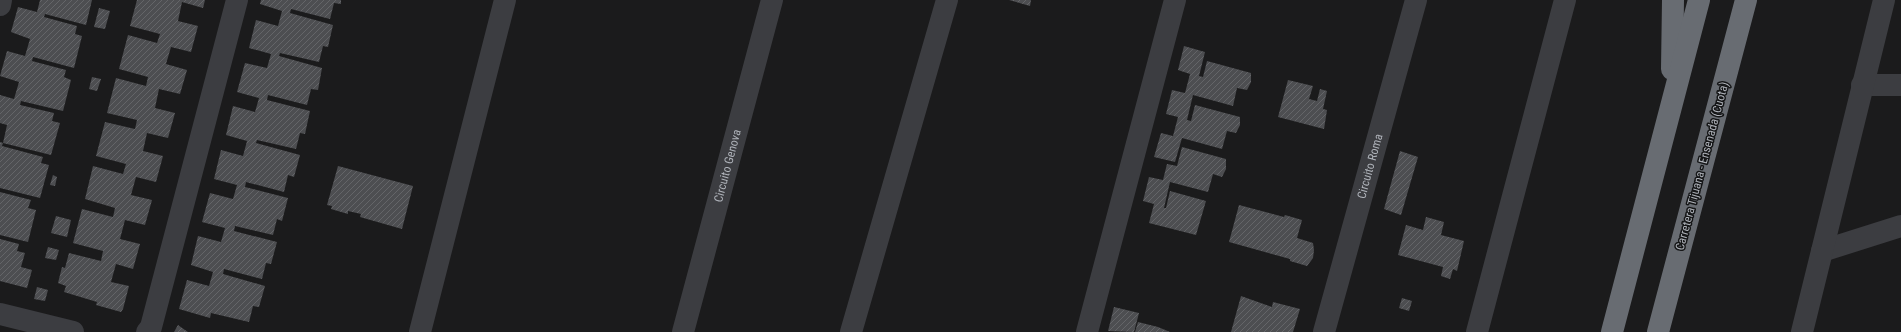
<svg xmlns="http://www.w3.org/2000/svg" width="1901" height="332" font-family="'Roboto Condensed',sans-serif">
	<style>
		.building { fill: url(#building-hatch) }
		.lines { fill: none; stroke-linecap: round; stroke-linejoin: round }
		.minor { stroke: #3c3d41; stroke-width: 22 }
		.highway { stroke: #686c72; stroke-width: 22 }
		.labels { text-anchor: middle; dominant-baseline: central; stroke-width: 3; stroke-linejoin: round; paint-order: stroke }
		.street-label { font-size: 12px; fill: #afb3ba; stroke: #151617 }
	</style>
	<defs>
		<pattern id="building-hatch" width="6" height="6" patternUnits="userSpaceOnUse"><rect width="6" height="6" fill="#4d4e51"/><path d="M-1 1l2-2M0 6l6-6M5 7l2-2" fill="none" stroke="#646568"/></pattern>
	</defs>
	<rect width="100%" height="100%" fill="#1b1b1c"/>
	<g class="building">
		<polygon points="40,0 92,0 86,25 45,14 44,17 77,26 75,34 82,36 74,68 33,57 32,61 66,70 64,77 71,80 63,111 21,101 20,105 54,113 52,121 60,123 51,155 3,143 7,125 0,123 0,95 14,99 19,82 0,76 7,51 25,56 30,39 11,32 18,7 37,12"/>
		<polygon points="137,0 205,0 203,8 182,2 178,21 198,26 191,52 171,47 166,64 187,70 180,94 159,89 155,108 175,113 168,138 147,133 143,151 163,156 156,182 136,177 131,195 152,200 145,225 125,220 120,239 140,244 133,269 116,264 111,282 129,286 123,309 121,312 96,305 97,302 64,292 66,286 58,283 62,267 65,268 69,253 101,261 103,251 73,243 82,209 113,217 115,208 85,199 93,166 123,174 126,164 96,156 105,122 135,129 137,120 107,113 116,78 146,86 148,77 119,69 128,35 157,43 160,34 130,26"/>
		<polygon points="261,0 341,0 341,4 334,3 330,19 291,9 290,13 333,25 328,47 323,46 319,62 280,53 279,56 322,68 318,90 311,89 307,105 268,95 267,100 310,111 305,134 300,133 296,149 257,140 256,143 300,155 294,177 288,175 284,192 246,182 245,187 288,198 282,221 277,219 273,235 235,226 234,231 277,242 271,264 266,263 262,279 224,269 223,274 265,286 259,307 253,306 249,322 211,313 210,318 179,309 187,280 209,286 213,272 191,265 198,236 221,242 225,228 202,222 210,193 233,199 237,185 214,179 221,150 243,156 247,141 226,135 233,106 255,112 259,98 237,92 245,63 267,68 271,54 249,48 256,20 278,26 282,11 260,4"/>
		<polygon points="1009,0 1031,0 1030,6"/>
		<polygon points="99,8 110,11 105,29 94,27"/>
		<polygon points="1184,46 1205,52 1199,76 1203,77 1207,61 1251,73 1251,82 1247,90 1237,88 1233,106 1193,95 1187,120 1191,121 1195,105 1240,117 1240,125 1236,133 1227,131 1222,149 1182,138 1175,162 1154,157 1161,133 1173,136 1178,117 1166,114 1172,90 1185,93 1190,74 1178,70"/>
		<polygon points="92,77 101,79 97,91 89,89"/>
		<polygon points="1288,80 1313,86 1309,99 1317,101 1320,89 1327,91 1323,109 1327,110 1324,129 1278,117"/>
		<polygon points="0,142 3,143 2,146 43,157 41,163 49,165 40,198 0,188"/>
		<polygon points="1182,147 1226,159 1226,169 1222,177 1213,174 1208,192 1170,182 1164,208 1166,208 1170,191 1206,201 1196,235 1149,223 1154,204 1143,201 1149,177 1163,180 1167,164 1177,166"/>
		<polygon points="1400,151 1418,157 1401,215 1384,209"/>
		<polygon points="338,166 413,186 402,229 360,217 361,214 348,211 348,214 331,209 332,206 327,205"/>
		<polygon points="53,175 57,177 55,186 50,185"/>
		<polygon points="0,192 31,200 28,208 36,210 28,242 0,235"/>
		<polygon points="1239,205 1284,217 1285,215 1302,220 1297,238 1313,243 1314,250 1313,258 1307,266 1290,261 1290,259 1229,242"/>
		<polygon points="56,216 71,220 67,237 51,233"/>
		<polygon points="1426,217 1444,222 1441,235 1464,241 1457,271 1453,269 1450,279 1441,276 1443,267 1398,255 1406,225 1423,230"/>
		<polygon points="0,239 19,244 17,251 25,253 21,267 32,270 27,288 0,281"/>
		<polygon points="48,247 59,250 56,260 45,258"/>
		<polygon points="37,287 48,290 45,301 34,299"/>
		<polygon points="1241,296 1272,307 1273,302 1300,309 1293,332 1231,332"/>
		<polygon points="1402,298 1412,301 1409,311 1399,308"/>
		<polygon points="1114,307 1139,313 1134,332 1108,331"/>
		<polygon points="1138,322 1158,327 1170,332 1135,332"/>
		<polygon points="178,325 185,330 188,332 174,332"/>
	</g>
	<g class="lines">
		<g class="minor">
			<polyline points="0,5 1,0"/>
			<polyline points="1862,85 1901,85"/>
			<polyline points="1822,251 1901,226"/>
			<polyline points="0,314 73,332"/>
			<polyline points="147,332 151,327 237,0"/>
			<polyline points="420,332 505,0"/>
			<path id="s1" d="M683,332L772,0"/>
			<polyline points="851,332 947,0"/>
			<polyline points="1087,332 1175,0"/>
			<path id="s2" d="M1324,332L1416,0"/>
			<polyline points="1477,332 1565,0"/>
			<polyline points="1802,332 1884,0"/>
		</g>
		<g class="highway">
			<polyline points="1672,69 1673,0"/>
			<polyline points="1612,332 1699,0"/>
			<polyline points="1658,332 1746,0"/>
		</g>
	</g>
	<g class="labels">
		<g class="street-label">
			<text stroke="none"><textPath href="#s1" startOffset="172">Circuito Genova</textPath></text>
			<text stroke="none"><textPath href="#s2" startOffset="172">Circuito Roma</textPath></text>
			<text transform="translate(1702 166) rotate(-75)">Carretera Tijuana - Ensenada (Cuota)</text>
		</g>
	</g>
</svg>
